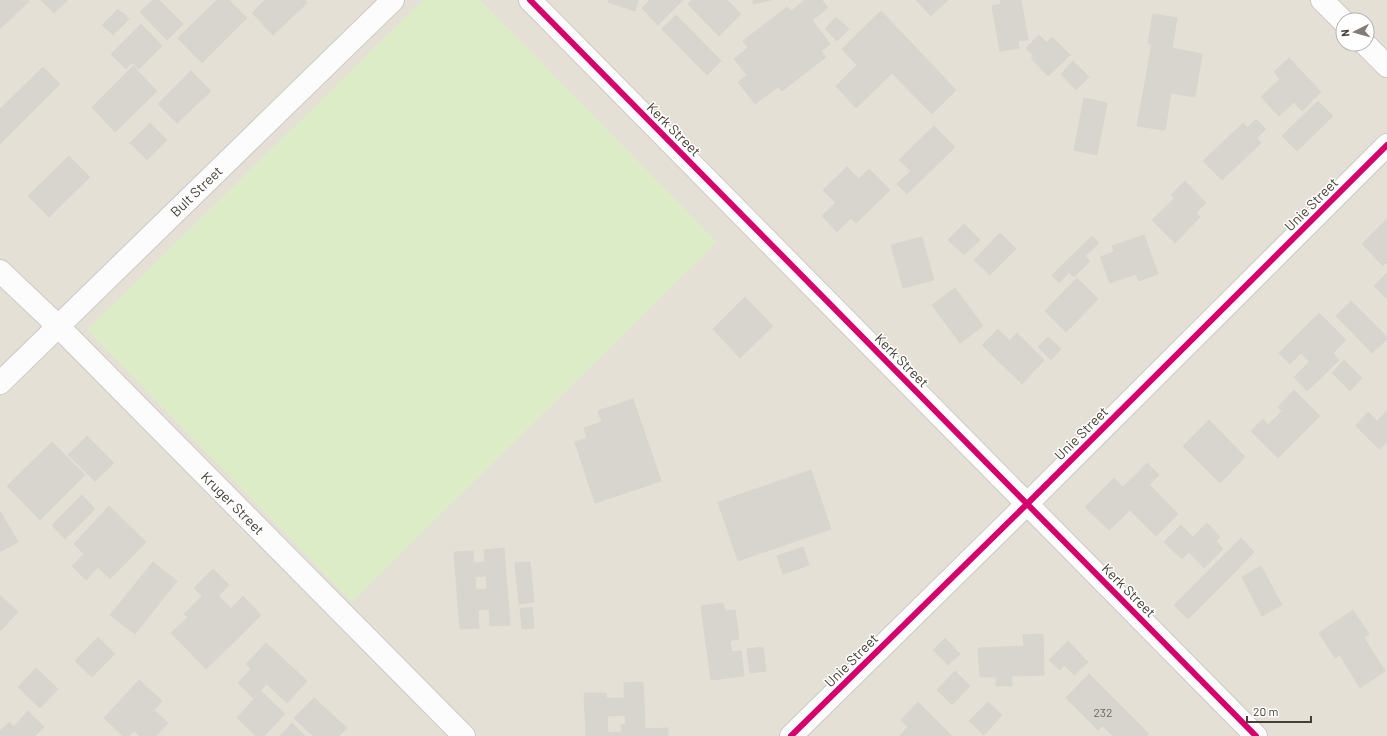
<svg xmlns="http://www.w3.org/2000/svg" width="1387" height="736" font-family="Barlow,sans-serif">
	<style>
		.residential { fill: #e5e0d5; fill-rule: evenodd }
		.green { fill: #dcecc6 }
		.building { fill: #d8d5cf; stroke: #d8d5ce }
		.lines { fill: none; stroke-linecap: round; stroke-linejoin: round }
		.minor-casing { stroke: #cccac4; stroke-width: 24 }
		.minor { stroke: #fdfcfc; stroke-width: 22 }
		.cycleway-casing { stroke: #fff; stroke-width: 8 }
		.cycleway { stroke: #d6006c; stroke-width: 6 }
		.labels { text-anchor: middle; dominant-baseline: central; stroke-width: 3; stroke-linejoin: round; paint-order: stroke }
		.number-label { font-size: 12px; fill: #6c675c }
		.street-label { font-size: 14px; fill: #464034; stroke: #fff }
	</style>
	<rect width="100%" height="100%" fill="#f0eee8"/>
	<path class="residential" d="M0,0H1387V736H0ZM1343,20H1367V44H1343Z"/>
	<polygon class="green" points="423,0 480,0 717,242 352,602 87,330"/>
	<g class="building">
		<polygon points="0,0 29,1 0,29"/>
		<polygon points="41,0 68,0 54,13"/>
		<polygon points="153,0 159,0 183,24 167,40 140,12"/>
		<polygon points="217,0 229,0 247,18 202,63 178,38"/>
		<polygon points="265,0 305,0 307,3 273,35 252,13"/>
		<polygon points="609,0 638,0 635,11 608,2"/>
		<polygon points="650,0 683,0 658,25 642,8"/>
		<polygon points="692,0 727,0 741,14 719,36 688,4"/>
		<polygon points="753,0 771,0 753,4"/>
		<polygon points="805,0 822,0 828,8 812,20 830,44 821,51 826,57 782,91 778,87 755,104 738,82 747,75 734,59 748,48 743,41 787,7 791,11"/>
		<polygon points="916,0 948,0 931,16"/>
		<polygon points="1000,0 1021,0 1028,40 1018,41 1019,48 1000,51 992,6 1001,4"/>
		<polygon points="118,9 129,19 113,35 102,25"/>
		<polygon points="881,11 956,90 932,114 892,73 856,108 836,86 857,65 842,49"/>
		<polygon points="1153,14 1177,18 1172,48 1202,54 1195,97 1171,93 1165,130 1137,126 1152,44 1148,44"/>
		<polygon points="676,15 721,61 707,75 662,29"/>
		<polygon points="836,17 849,29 837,41 825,29"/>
		<polygon points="141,24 162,46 139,69 132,63 126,69 111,54"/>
		<polygon points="1039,35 1047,43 1052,37 1070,55 1048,76 1031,58 1033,56 1026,48"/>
		<polygon points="1289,58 1321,92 1302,111 1294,102 1279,116 1261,97 1280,79 1274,72"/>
		<polygon points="1073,61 1089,77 1076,90 1061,74"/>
		<polygon points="133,66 157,91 115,132 92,107"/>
		<polygon points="43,67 60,84 0,144 0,109"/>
		<polygon points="191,71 211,91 177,123 158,104"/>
		<polygon points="1084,98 1107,103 1097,155 1074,150"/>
		<polygon points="1318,101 1333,116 1297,151 1282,136"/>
		<polygon points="1256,119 1266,129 1257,138 1247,128"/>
		<polygon points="150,123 167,140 147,160 130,143"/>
		<polygon points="1243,123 1261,143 1222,180 1203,161"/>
		<polygon points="934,126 955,147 907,194 897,184 911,171 899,160"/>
		<polygon points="69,156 90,177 49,217 28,196"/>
		<polygon points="847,167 859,179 869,169 890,190 856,223 851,218 837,232 822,216 836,203 823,190"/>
		<polygon points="1185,181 1206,203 1196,213 1200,217 1175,243 1152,220 1175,198 1171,195"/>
		<polygon points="1387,219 1387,262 1383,266 1362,244"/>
		<polygon points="964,224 980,240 964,255 948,240"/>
		<polygon points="1000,233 1016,249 990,275 974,260"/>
		<polygon points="1144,235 1158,274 1139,281 1136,274 1110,283 1100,257 1114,252 1112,246"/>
		<polygon points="1092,236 1099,243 1085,256 1090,261 1074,277 1069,272 1059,283 1052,275"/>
		<polygon points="922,237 934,280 903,288 891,245"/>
		<polygon points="1387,273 1387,299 1374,286"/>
		<polygon points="1077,278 1098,299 1066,332 1045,311"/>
		<polygon points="955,288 983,326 960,343 932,305"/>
		<polygon points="745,297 773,326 740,358 713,329"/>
		<polygon points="1351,301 1367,317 1352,332 1336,316"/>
		<polygon points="1319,313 1346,340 1333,353 1339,360 1323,376 1301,353 1290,364 1279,353"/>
		<polygon points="1367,317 1387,337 1387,339 1372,353 1352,332"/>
		<polygon points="998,329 1010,341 994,357 982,345"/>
		<polygon points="1017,333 1044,360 1022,384 994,357"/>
		<polygon points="1048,337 1061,349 1051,360 1038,347"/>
		<polygon points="1344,360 1362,378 1350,391 1332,373"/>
		<polygon points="1309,362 1323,376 1307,391 1294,377"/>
		<polygon points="1294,390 1320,416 1278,458 1251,431 1263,419 1268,425 1282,411 1278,407"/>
		<polygon points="633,399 661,481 595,503 575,442 587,438 584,428 602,422 598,411"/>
		<polygon points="1387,411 1387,442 1379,449 1356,426 1368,412 1377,421"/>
		<polygon points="1209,420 1245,457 1220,483 1183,446"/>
		<polygon points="87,436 114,463 95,481 68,455"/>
		<polygon points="52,442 85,475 40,520 7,486"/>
		<polygon points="1147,463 1159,475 1149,485 1138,473"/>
		<polygon points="811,470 831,529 738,561 718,502"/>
		<polygon points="1138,473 1178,514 1156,536 1130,510 1109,530 1085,507 1114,478 1123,487"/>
		<polygon points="82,495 95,509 65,539 52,525"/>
		<polygon points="109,506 146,542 110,579 98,567 86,580 72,566 84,554 74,544"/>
		<polygon points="0,511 18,542 0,552"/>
		<polygon points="1207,523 1220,537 1216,541 1223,549 1204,568 1189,552 1182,559 1164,542 1181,525 1193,537"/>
		<polygon points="1241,538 1254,552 1236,571 1222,557"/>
		<polygon points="803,547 809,565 783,574 777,556"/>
		<polygon points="504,548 510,625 490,626 489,609 478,610 479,628 460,629 454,552 473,551 476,590 487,589 486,576 476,577 475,563 485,562 484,550"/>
		<polygon points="1222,557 1236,571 1188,619 1174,605"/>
		<polygon points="153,562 177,581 135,634 110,615"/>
		<polygon points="530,562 534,602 519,604 515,563"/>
		<polygon points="1261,566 1282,605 1262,616 1242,577"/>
		<polygon points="213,569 229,585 218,596 211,588 202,596 194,588"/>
		<polygon points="211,588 236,614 210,640 184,614"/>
		<polygon points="0,595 18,612 1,630 0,629"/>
		<polygon points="243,596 261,615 237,639 224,626 236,614 231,609"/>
		<polygon points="723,603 725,611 735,610 739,639 706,644 701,606"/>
		<polygon points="532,607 534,628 522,629 520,609"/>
		<polygon points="1353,610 1369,634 1364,638 1385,671 1360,688 1340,655 1335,658 1319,633"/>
		<polygon points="188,617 196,626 180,642 171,633"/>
		<polygon points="196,626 210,640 224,626 237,639 206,669 180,642"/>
		<polygon points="1043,634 1044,675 1012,676 1012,686 996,686 996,677 980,677 978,648 1024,646 1023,635"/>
		<polygon points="98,637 115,654 92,677 75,661"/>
		<polygon points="945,638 960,654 948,665 933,650"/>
		<polygon points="730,641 732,652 741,651 744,676 711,680 706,644"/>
		<polygon points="1068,641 1088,662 1074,675 1064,665 1060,670 1049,660"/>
		<polygon points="266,643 307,681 287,703 267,684 253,698 238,683 251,669 246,664"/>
		<polygon points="763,647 766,671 750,673 747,649"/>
		<polygon points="36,668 58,689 40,708 18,687"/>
		<polygon points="955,671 970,686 952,705 937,690"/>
		<polygon points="1089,674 1149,734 1147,736 1113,736 1103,726 1098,730 1066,698"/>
		<polygon points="139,680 162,701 154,710 168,723 156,736 140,736 134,731 129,736 123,736 104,718"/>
		<polygon points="643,682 645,724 626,725 625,715 607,716 606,698 624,698 624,683"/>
		<polygon points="261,691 285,714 264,736 256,736 237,718"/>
		<polygon points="584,693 606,693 608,733 622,732 621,725 645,724 645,729 668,728 668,736 586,736"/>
		<polygon points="314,698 347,728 339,736 313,736 294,718"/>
		<polygon points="918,702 952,736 900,736 908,727 901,720"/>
		<polygon points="988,702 1002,715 984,735 969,721"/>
		<polygon points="28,711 44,727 35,736 0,736 0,731 9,722 14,727"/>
		<polygon points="292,723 305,736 280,736"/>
	</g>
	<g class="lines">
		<defs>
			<g id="minor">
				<polyline points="530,0 1256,736"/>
				<polyline points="1322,0 1343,21"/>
				<polyline points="1365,44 1387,66"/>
				<polyline points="0,271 58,326 464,736"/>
				<polyline points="0,383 393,0"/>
				<polyline points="791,736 1027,504 1387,145"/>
			</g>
		</defs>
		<use href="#minor" class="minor-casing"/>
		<use href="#minor" class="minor"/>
		<defs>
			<g id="cycleway">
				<polyline points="530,0 1256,736"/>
				<polyline points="791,736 1027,504 1387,145"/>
			</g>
		</defs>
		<use href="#cycleway" class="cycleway-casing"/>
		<use href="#cycleway" class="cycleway"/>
	</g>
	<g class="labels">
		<g class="number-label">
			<text x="1103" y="712">232</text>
		</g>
		<g class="street-label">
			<text transform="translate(674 129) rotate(45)">Kerk Street</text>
			<text transform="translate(196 191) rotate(-44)">Bult Street</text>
			<text transform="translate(1311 204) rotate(-45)">Unie Street</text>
			<text transform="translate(902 360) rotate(45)">Kerk Street</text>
			<text transform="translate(1081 433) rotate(-45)">Unie Street</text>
			<text transform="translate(233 503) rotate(45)">Kruger Street</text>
			<text transform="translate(1129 590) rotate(45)">Kerk Street</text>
			<text transform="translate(851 660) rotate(-45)">Unie Street</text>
		</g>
	</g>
	<g transform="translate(1355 32) rotate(264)"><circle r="19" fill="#ffffff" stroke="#b5b3ae"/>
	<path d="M0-3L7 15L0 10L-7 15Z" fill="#827d73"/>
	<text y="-6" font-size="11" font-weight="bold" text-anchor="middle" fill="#464034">N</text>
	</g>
	<path d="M1247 716v6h64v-6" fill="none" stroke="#464034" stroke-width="2"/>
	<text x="1253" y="716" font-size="12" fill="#464034" stroke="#ffffff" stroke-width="3" paint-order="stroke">20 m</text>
</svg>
